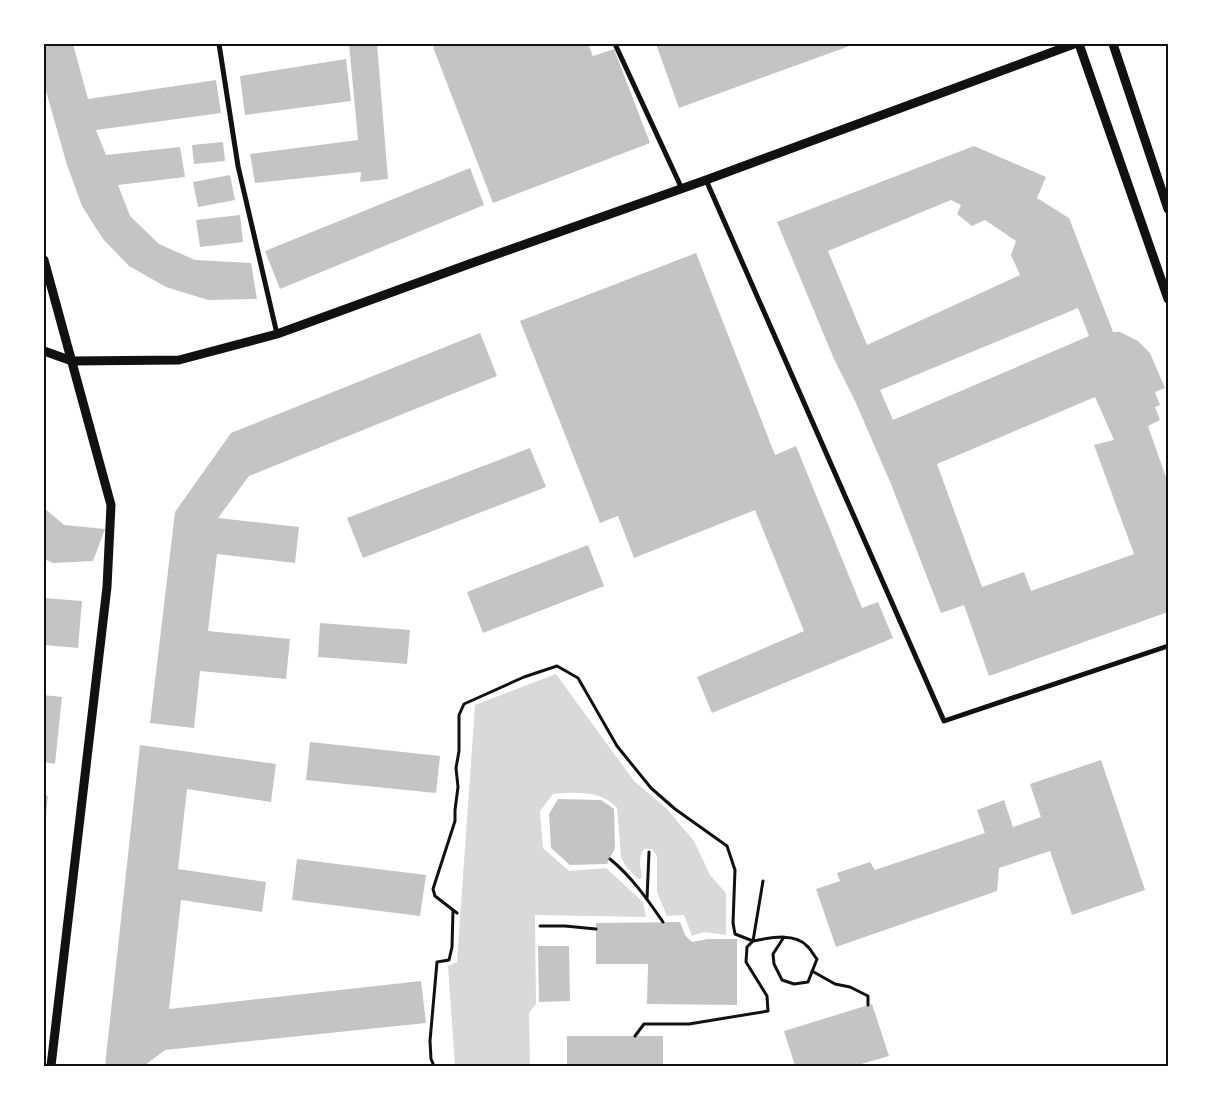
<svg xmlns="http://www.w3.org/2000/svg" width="1212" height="1110" font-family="'DejaVu Sans',sans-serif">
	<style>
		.water { fill: #d9d9d9 }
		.building { fill: #c4c4c4; fill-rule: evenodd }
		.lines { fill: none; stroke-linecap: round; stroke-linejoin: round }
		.path { stroke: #111; stroke-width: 3 }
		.minor { stroke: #111; stroke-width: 5 }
		.tertiary { stroke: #111; stroke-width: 9 }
		.neatline { fill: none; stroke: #111; stroke-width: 2 }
	</style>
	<rect width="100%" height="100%" fill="#fff"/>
	<path class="water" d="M556,674L634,781L667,809L694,841L710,875L726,893V935L704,932L692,936L684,915L667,916L657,892V856L652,849H644C638,857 640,867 642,877L640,879L637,878L625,865L621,857L617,808C602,790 574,792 553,794L540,811L543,848L569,871L606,868L643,902L646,917L535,915L536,1004L529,1013L530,1066H455L448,966L457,962L475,705Z"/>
	<g class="building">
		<polygon points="44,44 73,44 88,99 216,80 221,113 96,130 106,155 180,147 185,177 118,185 130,216 159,244 195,260 251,263 257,299 208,300 166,287 129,266 103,239 82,206 67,165 44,84"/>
		<polygon points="349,44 377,44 388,179 360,182 361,172 255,183 250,154 358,140"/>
		<polygon points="442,44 588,44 593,56 614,49 650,143 493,203 433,47"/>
		<polygon points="656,44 855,44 679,108"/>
		<polygon points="346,59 351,101 245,115 240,76"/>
		<polygon points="223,142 225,161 194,164 192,145"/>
		<path d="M974,146L1046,177L1037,198L1069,218L1113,332H1120L1138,341L1150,353L1165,388L1155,392L1160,405L1155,407L1160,420L1148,426L1168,483V612L989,676L964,605L941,613L891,484L855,401L834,359L777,222ZM951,200L961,205L957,214L972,226L985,220L1016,241L1011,255L1020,275L867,345L828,251ZM1078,308L1089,336L893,420L880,390ZM1095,397L1114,440L1094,445L1134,554L1031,591L1024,572L982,587L937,464Z"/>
		<polygon points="470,168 484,205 280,289 265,251"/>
		<polygon points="230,175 235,200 198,207 193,182"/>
		<polygon points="240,215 243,242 200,247 196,220"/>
		<polygon points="696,253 775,455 796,446 862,608 878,602 893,638 712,713 697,677 804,631 755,510 634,558 618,516 600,523 520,321"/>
		<polygon points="480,333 497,376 249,476 218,518 299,527 295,563 217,554 208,631 290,639 286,679 200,671 194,728 150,723 175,512 231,433"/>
		<polygon points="530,448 546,487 363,558 347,518"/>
		<polygon points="44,508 64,525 105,529 93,561 53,563 44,559"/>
		<polygon points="588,545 604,586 483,633 467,592"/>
		<polygon points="44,598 82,601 78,648 44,645"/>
		<polygon points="320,623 410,630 407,664 318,657"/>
		<polygon points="44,695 62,697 55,764 44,762"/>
		<polygon points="310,742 440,756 436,793 306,780"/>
		<polygon points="140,745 276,764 271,802 187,789 178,869 266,882 262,912 181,900 169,1009 421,981 426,1023 165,1050 144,1066 105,1066"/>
		<polygon points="1101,760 1145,890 1072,915 1050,851 999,868 997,891 836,947 816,889 840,881 837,873 870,862 875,870 985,833 977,810 1004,800 1013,827 1041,817 1030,784"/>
		<polygon points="44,795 48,796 45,823 44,823"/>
		<polygon points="558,799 601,800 614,809 615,848 607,864 570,865 551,848 549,814"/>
		<polygon points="297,859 426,875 420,916 292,900"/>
		<polygon points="680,922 685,935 692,942 708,939 737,939 737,1005 647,1004 648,964 596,964 596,923"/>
		<polygon points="538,946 569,946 570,1001 539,1002"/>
		<polygon points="872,1004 889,1056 854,1066 795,1066 784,1031"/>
		<rect x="567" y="1036" width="96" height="30"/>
	</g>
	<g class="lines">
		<g class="path">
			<path d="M610,859C632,877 647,899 663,922"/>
			<path d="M763,881L753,941C769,938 795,932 807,946C811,949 813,955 817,959L808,982L794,984L782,980L774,964L773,954L784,937"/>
			<polyline points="647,899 649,852"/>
			<polyline points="457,913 435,896 433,889 455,821 455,810 458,787 456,768 459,751 459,715 464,704 524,677 557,666 578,678 617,746 651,788 675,809 727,846 735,870 733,923 735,934 753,941 747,947 746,962 767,996 768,1011 689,1024 644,1024 635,1036"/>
			<polyline points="540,926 565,926 596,929"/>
			<polyline points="812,971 835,984 850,987 868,996 868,1005"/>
			<polyline points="434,1066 431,1059 430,1041 437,962 449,960 452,947 453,911"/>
		</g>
		<g class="minor">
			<polyline points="219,44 238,166 277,334"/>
			<polyline points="615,44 682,189"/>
			<polyline points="706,180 944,721 1168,646"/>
		</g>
		<g class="tertiary">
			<polyline points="1079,44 1168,299"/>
			<polyline points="1113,44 1168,209"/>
			<polyline points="44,260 111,505 107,587 51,1066"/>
			<polyline points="44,351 72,361 179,360 277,334 472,263 706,180 1074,44"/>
		</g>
	</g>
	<rect width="1212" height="1110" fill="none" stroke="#ffffff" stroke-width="90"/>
	<rect x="45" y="45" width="1122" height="1020" class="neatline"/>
</svg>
